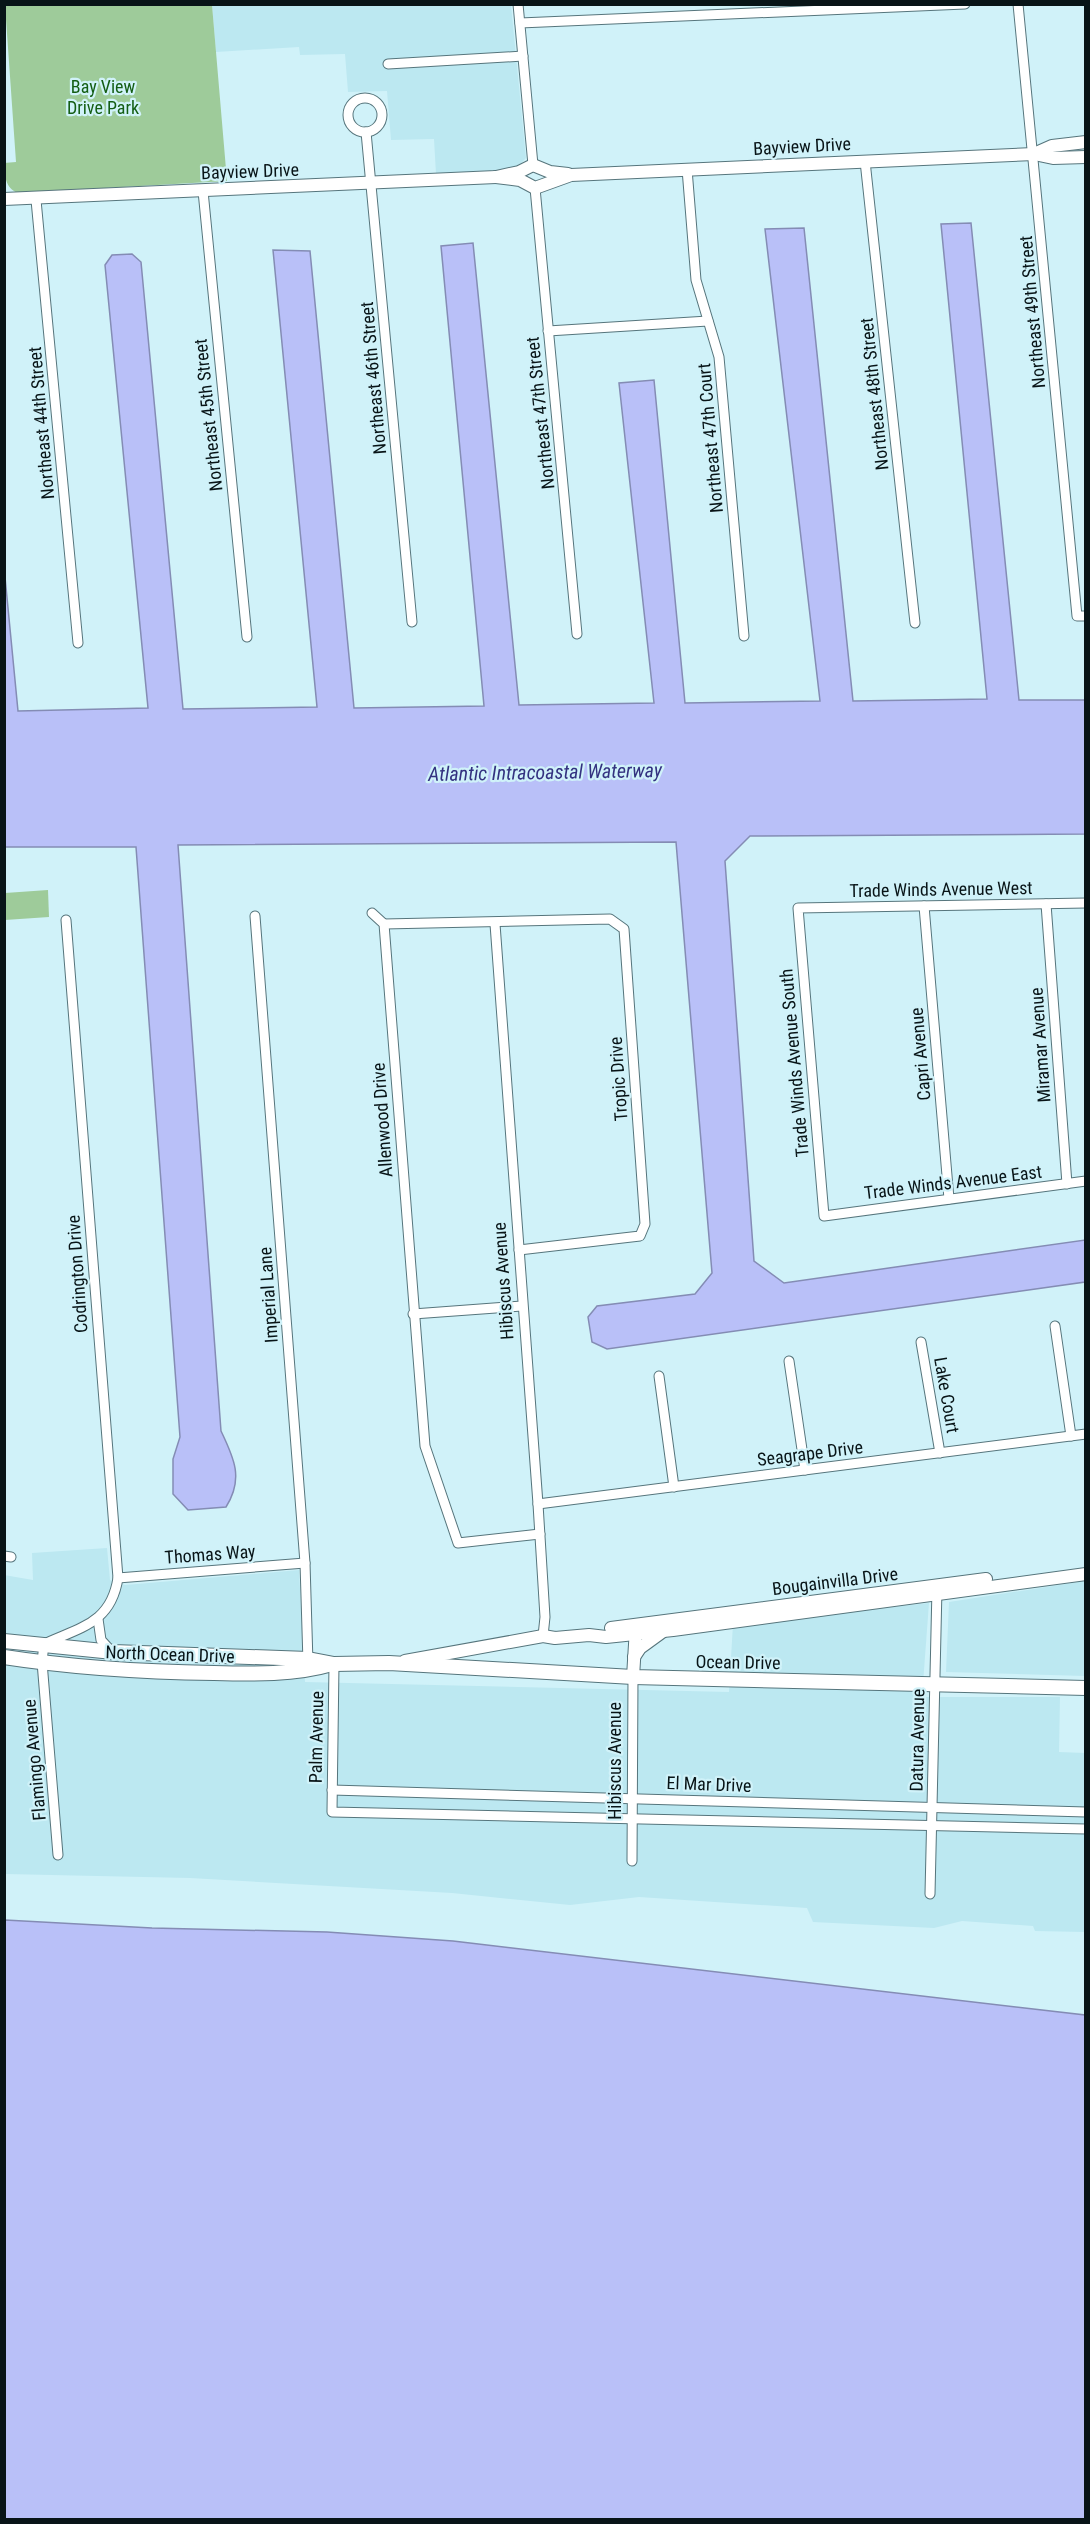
<svg xmlns="http://www.w3.org/2000/svg" width="1090" height="2524" font-family="'Roboto Condensed',sans-serif">
	<style>
		.built { fill: #bce8f1 }
		.green { fill: #9ecb9a }
		.water { fill: #b9c0f8; stroke: #848cb4; stroke-width: 1.5 }
		.lines { fill: none; stroke-linecap: round; stroke-linejoin: round }
		.street-casing { stroke: #56757c; stroke-width: 11 }
		.secondary-casing { stroke: #56757c; stroke-width: 14 }
		.primary-casing { stroke: #56757c; stroke-width: 16 }
		.street { stroke: #fff; stroke-width: 9 }
		.secondary { stroke: #fff; stroke-width: 12 }
		.primary { stroke: #fff; stroke-width: 14 }
		.labels { text-anchor: middle; dominant-baseline: central; stroke-width: 4.5; stroke-linejoin: round; paint-order: stroke }
		.park-label { font-size: 18px; fill: #145e14; stroke: #d0f2f9 }
		.street-label { font-size: 18px; fill: #081417; stroke: #d0f2f9 }
		.water-label { font-size: 20px; font-style: italic; fill: #333280; stroke: #d0f2f9 }
	</style>
	<rect width="100%" height="100%" fill="#d0f2f9"/>
	<g class="built">
		<polygon points="212,5 511,5 526,158 514,171 436,174 434,139 391,140 387,91 348,92 345,54 300,55 299,47 216,52"/>
		<polygon points="107,1548 110,1580 125,1585 299,1570 305,1682 729,1692 733,1624 929,1603 922,1697 1060,1697 1059,1752 1085,1753 1085,1932 1035,1931 1033,1926 962,1921 934,1928 813,1922 807,1908 639,1897 570,1905 452,1893 190,1878 5,1874 4,1575 33,1580 32,1553"/>
		<polygon points="1085,1581 1085,1676 946,1672 949,1602"/>
	</g>
	<g class="green">
		<path d="M5,5H212L227,181L18,193C5,188 5,176 4,163L16,162Z"/>
		<polygon points="48,890 49,917 5,920 5,893"/>
	</g>
	<g class="water">
		<path d="M971,223L1019,700H1085V834L750,836L725,861L754,1261L784,1283L1085,1240V1282L607,1349L592,1342L588,1317L597,1306L695,1294L712,1273L676,842L178,845L221,1431C234,1458 244,1479 226,1507L188,1510L173,1494V1459L180,1437L136,847H5V577L18,711L148,708L105,265L112,255L132,254L141,262L183,709L317,707L273,250L310,251L354,708L484,706L441,246L473,243L519,705L654,703L619,383L654,380L685,703L820,701L765,229L804,228L853,701L987,699L941,224Z"/>
		<polygon points="5,1920 152,1928 327,1932 453,1941 1085,2015 1085,2519 5,2519"/>
	</g>
	<g class="lines">
		<defs>
			<g id="street">
				<polyline points="518,4 533,165"/>
				<polyline points="1018,4 1077,616 1086,616"/>
				<polyline points="520,23 965,4"/>
				<polyline points="388,64 523,56"/>
				<circle cx="365" cy="115" r="17"/>
				<polyline points="366,132 412,622"/>
				<polyline points="865,161 915,623"/>
				<polyline points="687,169 696,280 719,357 744,636"/>
				<polyline points="535,188 577,634"/>
				<polyline points="203,191 247,637"/>
				<polyline points="36,200 78,643"/>
				<polyline points="548,331 708,321"/>
				<polyline points="1086,903 798,908 824,1216 1086,1181"/>
				<polyline points="1046,904 1067,1184"/>
				<polyline points="924,906 949,1199"/>
				<polyline points="372,913 384,924 425,1446 458,1543 540,1534"/>
				<polyline points="255,916 305,1563 308,1663"/>
				<polyline points="384,924 610,919 624,929 645,1224 640,1236 519,1250"/>
				<polyline points="495,924 538,1504 545,1617 543,1636"/>
				<polyline points="413,1314 522,1306"/>
				<polyline points="1055,1326 1071,1436"/>
				<polyline points="921,1342 940,1453"/>
				<polyline points="789,1361 805,1470"/>
				<polyline points="659,1376 674,1487"/>
				<polyline points="538,1504 1086,1434"/>
				<polyline points="4,1556 11,1557"/>
				<polyline points="118,1578 305,1563"/>
				<polyline points="98,1619 101,1640 111,1651"/>
				<polyline points="334,1664 332,1812 1086,1829"/>
				<polyline points="332,1790 1086,1812"/>
				<path d="M58,1855L42,1662L44,1644C81,1627 111,1623 118,1578L66,920"/>
				<polyline points="632,1861 633,1677"/>
				<polyline points="930,1894 937,1588"/>
			</g>
			<g id="secondary">
				<polyline points="1034,154 1052,146 1086,142"/>
				<polyline points="496,177 520,180 535,188 571,175 1034,154 1053,158 1086,157"/>
				<polyline points="4,199 496,177 519,172 533,165 550,172 568,174"/>
				<polyline points="611,1628 986,1579"/>
				<polyline points="634,1657 640,1648 662,1632"/>
				<polyline points="405,1661 543,1636 555,1638 589,1635 606,1637 673,1630 1086,1574"/>
				<polyline points="633,1677 636,1628"/>
			</g>
			<g id="primary">
				<polyline points="4,1641 113,1652 308,1659 334,1664 389,1663 633,1677 1086,1688"/>
				<path d="M4,1657C75,1668 143,1672 214,1673C254,1674 294,1675 332,1664"/>
			</g>
		</defs>
		<use href="#street" class="street-casing"/>
		<use href="#secondary" class="secondary-casing"/>
		<use href="#primary" class="primary-casing"/>
		<use href="#street" class="street"/>
		<use href="#secondary" class="secondary"/>
		<use href="#primary" class="primary"/>
	</g>
	<g class="labels">
		<g class="park-label">
			<text x="103" y="86">Bay View<tspan x="103" dy="21">Drive Park</tspan></text>
		</g>
		<g class="street-label">
			<text transform="translate(802 146) rotate(-3)">Bayview Drive</text>
			<text transform="translate(250 171) rotate(-2)">Bayview Drive</text>
			<text transform="translate(1032 312) rotate(-95)">Northeast 49th Street</text>
			<text transform="translate(373 378) rotate(-95)">Northeast 46th Street</text>
			<text transform="translate(874 394) rotate(-96)">Northeast 48th Street</text>
			<text transform="translate(540 413) rotate(-96)">Northeast 47th Street</text>
			<text transform="translate(208 415) rotate(-96)">Northeast 45th Street</text>
			<text transform="translate(41 423) rotate(-95)">Northeast 44th Street</text>
			<text transform="translate(710 438) rotate(-95)">Northeast 47th Court</text>
			<text transform="translate(941 889) rotate(-1)">Trade Winds Avenue West</text>
			<text transform="translate(1040 1045) rotate(-94)">Miramar Avenue</text>
			<text transform="translate(920 1054) rotate(-95)">Capri Avenue</text>
			<text transform="translate(794 1063) rotate(-95)">Trade Winds Avenue South</text>
			<text transform="translate(618 1079) rotate(-94)">Tropic Drive</text>
			<text transform="translate(382 1120) rotate(-94)">Allenwood Drive</text>
			<text transform="translate(953 1182) rotate(-7)">Trade Winds Avenue East</text>
			<text transform="translate(77 1274) rotate(-94)">Codrington Drive</text>
			<text transform="translate(503 1281) rotate(-94)">Hibiscus Avenue</text>
			<text transform="translate(268 1295) rotate(-94)">Imperial Lane</text>
			<text transform="translate(947 1395) rotate(80)">Lake Court</text>
			<text transform="translate(810 1453) rotate(-7)">Seagrape Drive</text>
			<text transform="translate(210 1554) rotate(-4)">Thomas Way</text>
			<text transform="translate(835 1581) rotate(-7)">Bougainvilla Drive</text>
			<text transform="translate(170 1654) rotate(2)">North Ocean Drive</text>
			<text transform="translate(738 1662) rotate(1)">Ocean Drive</text>
			<text transform="translate(316 1737) rotate(-89)">Palm Avenue</text>
			<text transform="translate(917 1740) rotate(-89)">Datura Avenue</text>
			<text transform="translate(34 1760) rotate(-95)">Flamingo Avenue</text>
			<text transform="translate(614 1761) rotate(-90)">Hibiscus Avenue</text>
			<text transform="translate(709 1784) rotate(2)">El Mar Drive</text>
		</g>
		<g class="water-label">
			<text transform="translate(545 772) rotate(-1)">Atlantic Intracoastal Waterway</text>
		</g>
	</g>
	<rect width="1090" height="2524" fill="none" stroke="#081417" stroke-width="12"/>
</svg>
